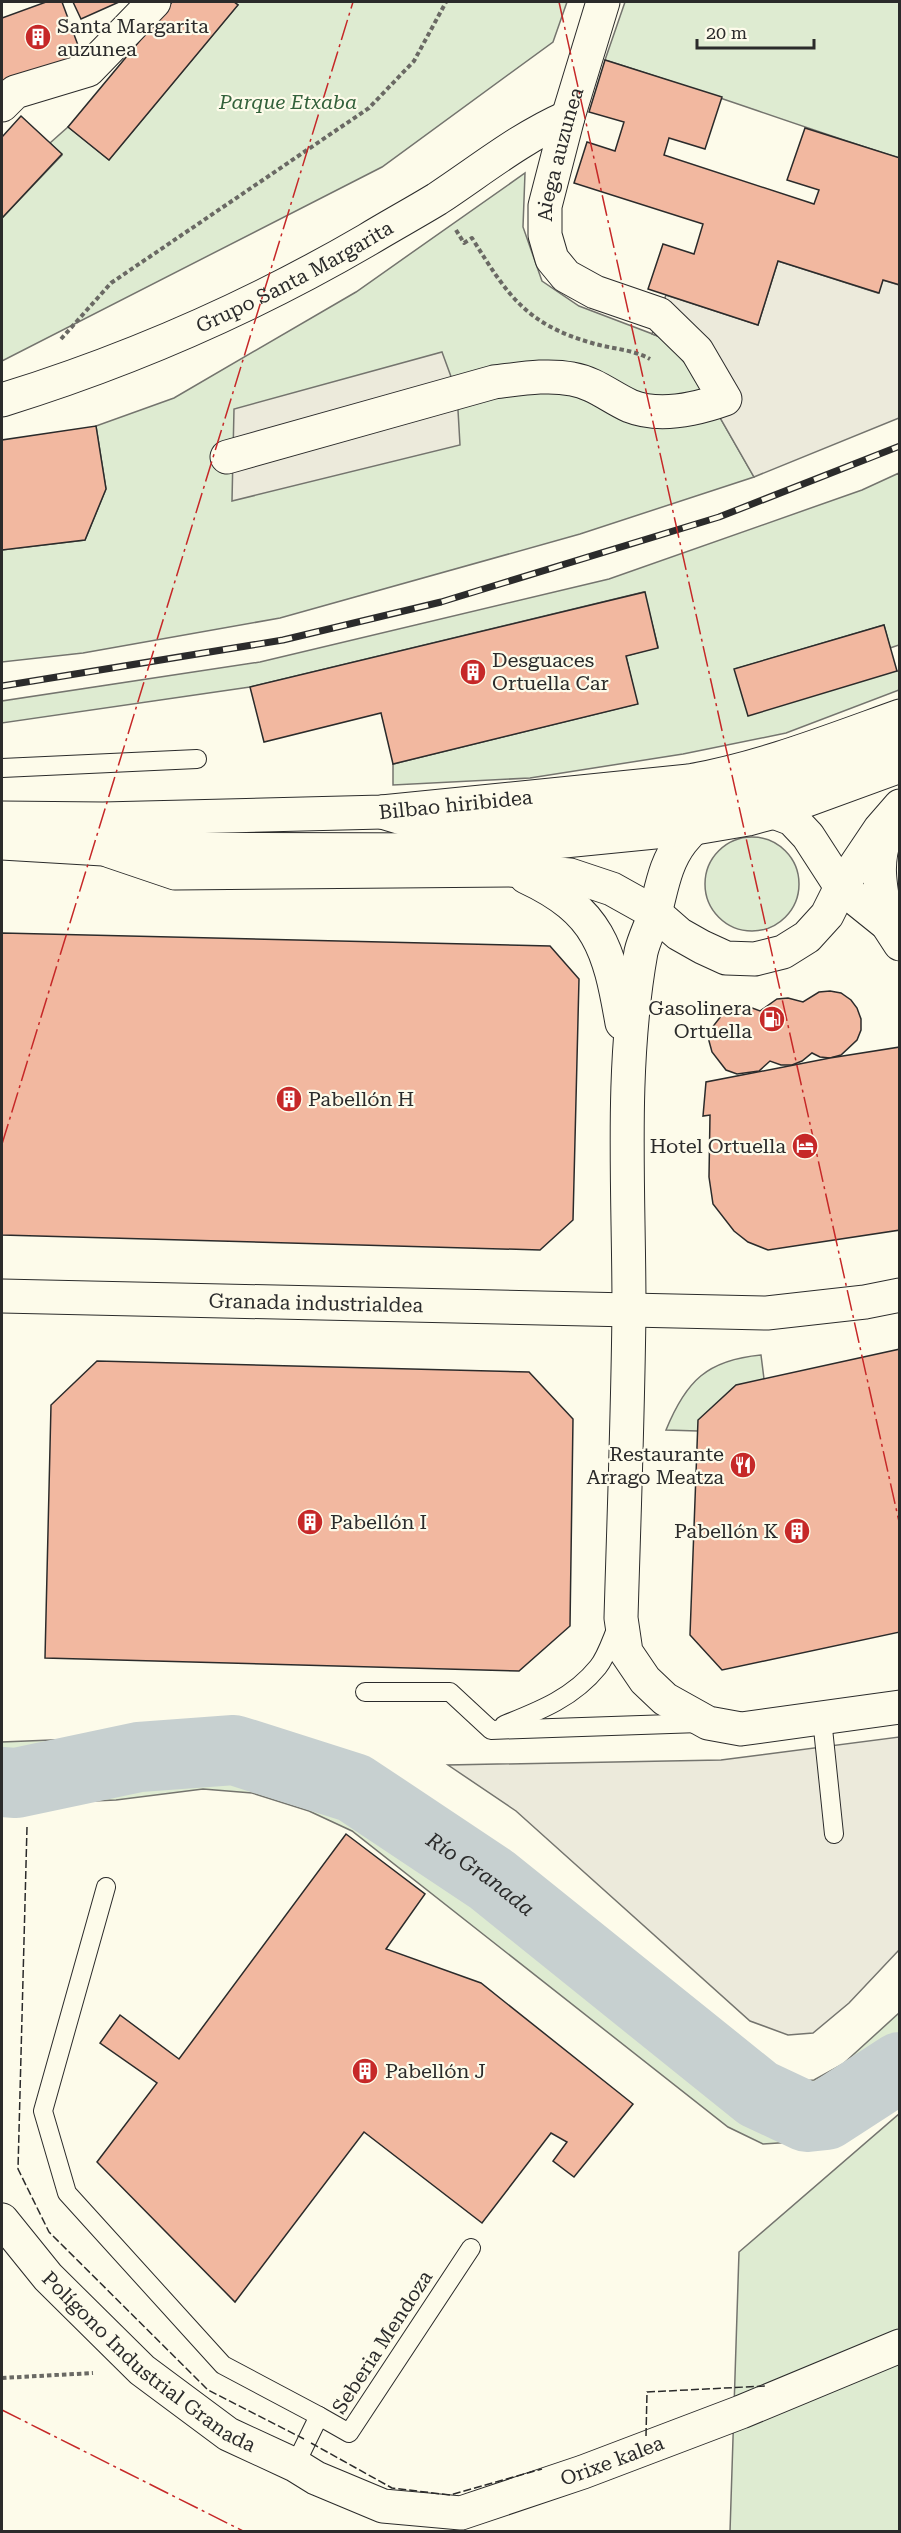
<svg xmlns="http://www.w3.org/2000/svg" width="901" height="2533" font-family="'Roboto Serif',serif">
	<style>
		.green { fill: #deebd1; stroke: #74746e; stroke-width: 1.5 }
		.parking { fill: #eceadb; stroke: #74746e; stroke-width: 1.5 }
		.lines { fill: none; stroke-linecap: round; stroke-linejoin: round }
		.river { stroke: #c7d0d0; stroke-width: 70 }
		.building { fill: #f2b8a0; stroke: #2b2b2b; stroke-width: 1.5 }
		.lane-casing { stroke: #2b2b2b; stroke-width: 20 }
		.street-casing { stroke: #2b2b2b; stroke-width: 35 }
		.secondary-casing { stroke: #2b2b2b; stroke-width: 35 }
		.path { stroke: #6a6964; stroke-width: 4; stroke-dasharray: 4.5 3; stroke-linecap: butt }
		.lane { stroke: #fdfbea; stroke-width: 18 }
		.street { stroke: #fdfbea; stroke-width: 33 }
		.secondary { stroke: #fdfbea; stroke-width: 33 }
		.rail-casing { stroke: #2b2b2b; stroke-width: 7 }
		.rail { stroke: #fdfbea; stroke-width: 4.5; stroke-dasharray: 14; stroke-linecap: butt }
		.fence { stroke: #2b2b2b; stroke-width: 1.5; stroke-dasharray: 8 3; stroke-linecap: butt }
		.power { stroke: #c62828; stroke-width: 1.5; stroke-dasharray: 21 4.5 3 4.5; stroke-linecap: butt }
		.labels { text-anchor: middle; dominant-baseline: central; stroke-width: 4.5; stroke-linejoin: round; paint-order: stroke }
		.poi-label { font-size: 20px; fill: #2b2b2b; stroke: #fdfbea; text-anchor: start }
		.park-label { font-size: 20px; font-style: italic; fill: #34623c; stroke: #fdfbea }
		.street-label { font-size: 20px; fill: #2b2b2b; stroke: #fdfbea }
		.water-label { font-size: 21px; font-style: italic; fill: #2b2b2b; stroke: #fdfbea }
	</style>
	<rect width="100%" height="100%" fill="#fdfbea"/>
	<g class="green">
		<polygon points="234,2 567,2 553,42 382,167 2,361 2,218 62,155 50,143 68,127 109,160 238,5"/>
		<path d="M625,2H899V158C801,127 704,91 605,60Z"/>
		<polygon points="525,173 523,227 542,281 579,306 663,338 695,374 754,477 580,534 280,618 83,653 2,662 2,550 85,540 106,489 96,426 174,398 356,292"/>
		<polygon points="899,473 899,645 890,648 884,625 735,669 897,671 899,671 899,690 786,733 683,754 530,778 393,785 393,764 637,704 626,656 658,647 644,592 250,687 2,723 2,701 260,662 609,579 862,490"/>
		<circle cx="752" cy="884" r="47"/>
		<path d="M761,1355L764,1379L698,1431L666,1430C686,1381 707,1360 761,1355Z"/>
		<polygon points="222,1722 353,1756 453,1820 746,2064 784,2083 814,2080 843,2064 899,2013 899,2107 850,2129 810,2141 763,2144 728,2127 352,1831 309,1811 252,1793 203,1789 116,1800 2,1805 2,1742 127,1737"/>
		<polygon points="899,2114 899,2531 730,2532 739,2252"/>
	</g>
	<g class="parking">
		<polygon points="778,261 878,293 883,280 899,285 899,418 754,477 695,374 663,338 652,334 666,295 758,325"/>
		<polygon points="442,352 457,393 460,445 232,501 234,409"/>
		<polygon points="899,1737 899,1950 849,2003 813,2033 788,2035 750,2021 516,1811 448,1765 721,1760"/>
	</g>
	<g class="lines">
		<path class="river" id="s1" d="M2,1782L16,1783L139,1757L234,1750L354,1788L492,1880L758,2094L807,2117L826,2115L900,2067"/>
	</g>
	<g class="building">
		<polygon points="46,2 62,2 82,56 2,86 2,18"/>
		<polygon points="73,2 119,2 81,19"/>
		<polygon points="172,2 234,2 238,5 109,160 68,127"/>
		<polygon points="605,60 722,97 705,149 669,138 664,155 814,204 819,190 787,180 805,128 900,158 900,285 883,280 879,293 778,261 758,325 648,289 663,244 694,254 703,224 574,183 587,142 615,151 624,122 589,112"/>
		<polygon points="21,116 62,154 2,218 2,137"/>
		<polygon points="96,426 106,489 85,540 2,550 2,440"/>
		<polygon points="645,592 658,648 626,656 638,704 393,764 381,713 264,742 250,687"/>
		<polygon points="884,625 897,671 748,716 734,669"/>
		<polygon points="2,933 550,946 579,979 573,1220 540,1250 2,1235"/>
		<polygon points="830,991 841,993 851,1000 857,1008 861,1019 861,1030 857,1040 841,1055 830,1058 820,1057 812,1053 802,1061 792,1065 781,1065 770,1061 759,1071 737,1074 726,1070 712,1052 709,1041 711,1029 725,1011 736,1007 747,1006 760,1011 777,999 788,998 803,1002 819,992"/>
		<polygon points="900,1047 900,1230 768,1250 748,1242 734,1231 713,1204 709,1177 710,1115 703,1116 706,1082 830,1058"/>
		<polygon points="900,1349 900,1632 722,1670 690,1635 698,1420 736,1385"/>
		<polygon points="97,1361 529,1372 573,1419 570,1626 519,1671 45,1658 51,1405"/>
		<polygon points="346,1834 425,1894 386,1949 481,1983 633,2104 574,2177 553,2161 567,2142 551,2133 482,2223 364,2132 235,2302 97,2162 157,2083 100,2043 120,2015 179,2059"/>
	</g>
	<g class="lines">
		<defs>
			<g id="lane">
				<polyline points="2,768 197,759"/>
				<polyline points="365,1692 450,1692 491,1730 700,1723"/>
				<polyline points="822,1719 834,1834"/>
				<path d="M504,1725C539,1711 573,1698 598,1667C607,1656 612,1638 618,1625"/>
				<polyline points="106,1887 43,2111 67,2193 223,2365 319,2416 295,2465"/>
				<polyline points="319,2416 349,2433 471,2248"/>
			</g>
			<g id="street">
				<polyline points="2,105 15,92 88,70 154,2"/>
				<path id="s2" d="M2,400C128,361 252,307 367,240C390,226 414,213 437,199C481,170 520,138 568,117"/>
				<path id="s3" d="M227,457L494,382C520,379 547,374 572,379C595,383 610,397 630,406C660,418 697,409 725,399L697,351L659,314L595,292L566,276L552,259L545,235V206L568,117L603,2"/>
				<path d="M900,741C831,762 728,783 682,841C665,863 662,887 655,913C651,926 644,939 641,952C620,1069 629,1189 629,1308C628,1411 624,1515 621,1618L626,1652L645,1680L665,1699L708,1723L741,1729L900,1707"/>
				<polyline points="382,812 428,826 705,799 755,805 792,819 808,836 841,887 887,924 900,944"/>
				<polyline points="110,851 175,873 510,870 570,875 612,889 655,913 679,934 702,947 726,958 755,959 783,952 807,937 827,915 841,887 880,829 900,806"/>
				<path d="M526,877C599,911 609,948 622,1023"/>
				<path d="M887,924C881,888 873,864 888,829"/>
				<path id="s4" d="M2,1296L767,1313L865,1302L900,1295"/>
				<path id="s5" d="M2,2220L48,2277L142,2370L228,2434L295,2465L316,2478L383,2506L461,2513L583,2472L741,2412L900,2346"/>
			</g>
			<g id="secondary">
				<path id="s6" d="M2,818L103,819L382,812L689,781C762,768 830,741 900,716"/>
				<polyline points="2,843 103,849 474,850 695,828 748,819 774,812 900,766"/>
			</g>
		</defs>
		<use href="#lane" class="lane-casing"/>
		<use href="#street" class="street-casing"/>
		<use href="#secondary" class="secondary-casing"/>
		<g class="path">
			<path d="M456,230L464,243L472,238C507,294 525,324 592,343C611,349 632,349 650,359"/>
			<polyline points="61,339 111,283 369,108 414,61 446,2"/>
			<polyline points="2,2378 93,2373"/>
		</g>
		<use href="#lane" class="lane"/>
		<use href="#street" class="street"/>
		<use href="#secondary" class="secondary"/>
		<defs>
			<polyline id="rail" points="2,686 283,640 441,602 719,517 900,446"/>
		</defs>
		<use href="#rail" class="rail-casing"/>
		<use href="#rail" class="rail"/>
		<g class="fence">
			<polyline points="27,1827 18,2169 49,2232 208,2390 304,2439"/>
			<polyline points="646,2436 647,2392 765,2386"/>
			<polyline points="311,2443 392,2488 450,2495 542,2469"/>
		</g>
		<g class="power">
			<polyline points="559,2 900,1526"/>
			<polyline points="2,1144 353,2"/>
			<polyline points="2,2410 245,2532"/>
		</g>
	</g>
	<defs>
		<symbol id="building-disc" viewBox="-11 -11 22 22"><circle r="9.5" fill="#c62828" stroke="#fdfbea"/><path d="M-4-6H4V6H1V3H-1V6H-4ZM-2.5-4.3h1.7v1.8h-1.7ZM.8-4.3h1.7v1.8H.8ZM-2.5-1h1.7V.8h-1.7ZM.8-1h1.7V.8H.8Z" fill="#fff"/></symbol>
		<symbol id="fuel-disc" viewBox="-11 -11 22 22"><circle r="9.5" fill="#c62828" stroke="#fdfbea"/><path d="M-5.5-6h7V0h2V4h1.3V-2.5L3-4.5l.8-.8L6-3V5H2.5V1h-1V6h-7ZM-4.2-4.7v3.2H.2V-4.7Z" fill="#fff"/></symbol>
		<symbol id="hotel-disc" viewBox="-11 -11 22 22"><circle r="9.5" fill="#c62828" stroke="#fdfbea"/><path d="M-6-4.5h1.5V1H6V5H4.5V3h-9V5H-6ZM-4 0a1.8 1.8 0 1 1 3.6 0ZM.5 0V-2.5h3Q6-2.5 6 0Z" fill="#fff"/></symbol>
		<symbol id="restaurant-disc" viewBox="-11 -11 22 22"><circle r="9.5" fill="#c62828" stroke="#fdfbea"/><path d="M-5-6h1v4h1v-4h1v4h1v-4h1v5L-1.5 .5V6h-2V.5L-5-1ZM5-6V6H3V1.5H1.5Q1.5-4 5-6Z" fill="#fff"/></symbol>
	</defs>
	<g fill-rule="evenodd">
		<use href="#building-disc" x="23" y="22" width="30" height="30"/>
		<use href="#building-disc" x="458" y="657" width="30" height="30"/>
		<use href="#fuel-disc" x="757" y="1004" width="30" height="30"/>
		<use href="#building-disc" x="274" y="1084" width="30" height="30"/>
		<use href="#hotel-disc" x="790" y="1131" width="30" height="30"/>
		<use href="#restaurant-disc" x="728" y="1450" width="30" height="30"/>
		<use href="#building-disc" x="295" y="1507" width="30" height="30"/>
		<use href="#building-disc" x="782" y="1516" width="30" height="30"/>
		<use href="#building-disc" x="350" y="2056" width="30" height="30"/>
	</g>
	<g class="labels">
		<g class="poi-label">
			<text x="57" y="26">Santa Margarita<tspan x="57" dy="23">auzunea</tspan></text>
			<text x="492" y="660">Desguaces<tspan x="492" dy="23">Ortuella Car</tspan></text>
			<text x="752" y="1008" text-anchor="end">Gasolinera<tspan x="752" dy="23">Ortuella</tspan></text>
			<text x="308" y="1099">Pabellón H</text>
			<text x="786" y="1146" text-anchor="end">Hotel Ortuella</text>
			<text x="724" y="1454" text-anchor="end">Restaurante<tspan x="724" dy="23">Arrago Meatza</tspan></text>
			<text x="330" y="1522">Pabellón I</text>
			<text x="778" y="1531" text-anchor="end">Pabellón K</text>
			<text x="385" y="2071">Pabellón J</text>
		</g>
		<g class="park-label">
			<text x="288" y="102">Parque Etxaba</text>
		</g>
		<g class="street-label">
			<text stroke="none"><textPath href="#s3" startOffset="856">Aiega auzunea</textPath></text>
			<text stroke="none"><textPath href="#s2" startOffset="318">Grupo Santa Margarita</textPath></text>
			<text stroke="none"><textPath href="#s6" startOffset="454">Bilbao hiribidea</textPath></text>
			<text stroke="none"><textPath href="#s4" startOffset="314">Granada industrialdea</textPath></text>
			<text transform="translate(382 2342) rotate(-57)">Seberia Mendoza</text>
			<text stroke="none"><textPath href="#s5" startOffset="206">Polígono Industrial Granada</textPath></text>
			<text stroke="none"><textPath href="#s5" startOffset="722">Orixe kalea</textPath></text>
		</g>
		<g class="water-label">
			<text stroke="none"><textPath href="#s1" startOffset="514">Río Granada</textPath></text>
		</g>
	</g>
	<rect width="901" height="2533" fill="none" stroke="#2b2b2b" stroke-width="6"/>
	<path d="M697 39v9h117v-9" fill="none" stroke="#2b2b2b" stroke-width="3"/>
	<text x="706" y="39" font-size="18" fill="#2b2b2b" stroke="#fdfbea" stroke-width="4.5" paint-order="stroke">20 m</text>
</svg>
